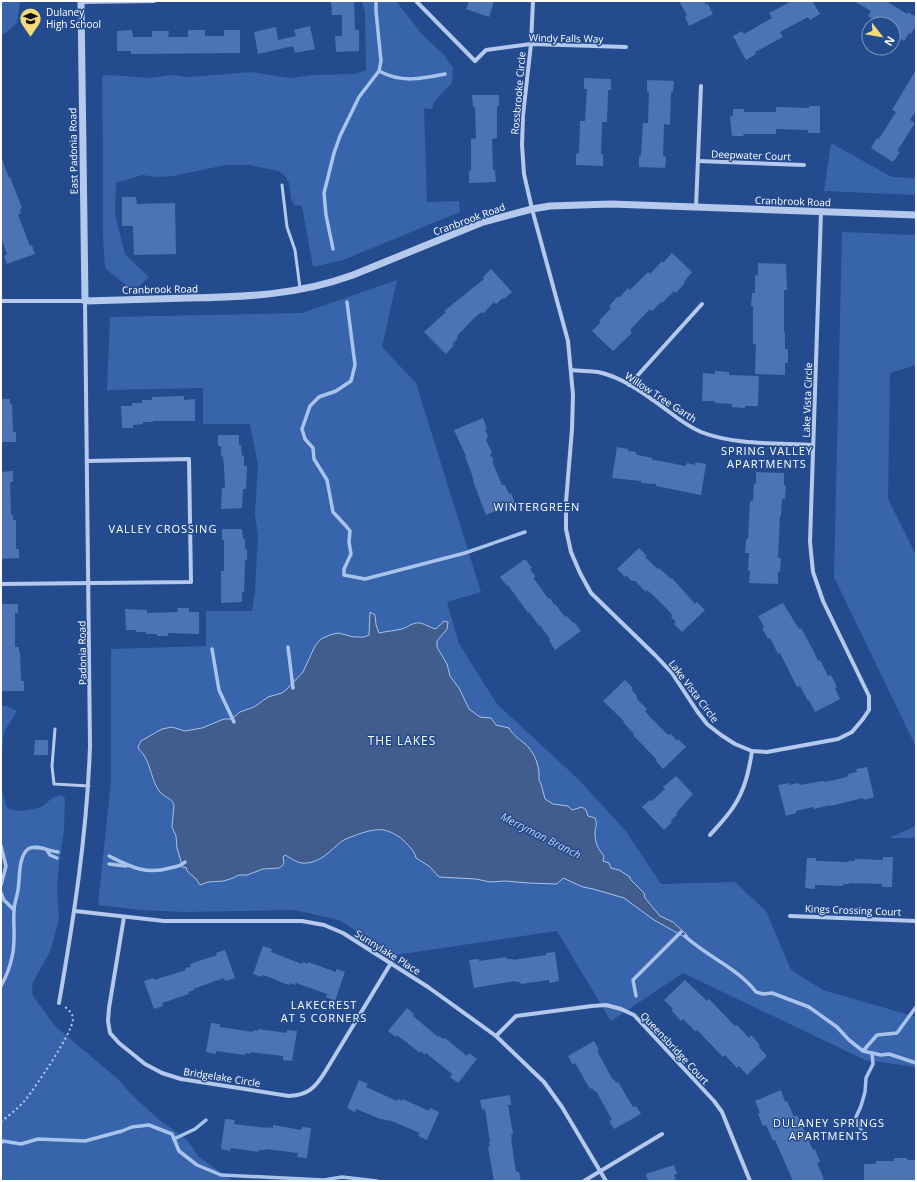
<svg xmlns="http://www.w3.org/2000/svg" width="917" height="1182" font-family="'Open Sans',sans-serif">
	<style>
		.green { fill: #3864ab }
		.water { fill: #415d8e; stroke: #a8c3ec }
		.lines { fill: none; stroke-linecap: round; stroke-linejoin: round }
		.stream { stroke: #a8c3ec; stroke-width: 3.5 }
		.building { fill: #4c74b5 }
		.path { stroke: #b4c9eb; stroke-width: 2; stroke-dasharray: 2 3; stroke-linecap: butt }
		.service { stroke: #b4c9eb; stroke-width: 3 }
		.minor { stroke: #b4c9eb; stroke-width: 4 }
		.tertiary { stroke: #b4c9eb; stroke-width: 7 }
		.labels { text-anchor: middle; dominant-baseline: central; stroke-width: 3; stroke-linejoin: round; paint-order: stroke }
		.poi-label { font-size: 10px; fill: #fff; stroke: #244b8e; text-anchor: start }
		.street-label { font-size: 10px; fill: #fff; stroke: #244b8e }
		.neighbourhood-label { font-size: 11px; letter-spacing: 1px; fill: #fff; stroke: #244b8e }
		.water-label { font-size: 11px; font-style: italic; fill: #c0d3f2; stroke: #244b8e }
		.quarter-label { font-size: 12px; letter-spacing: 1px; fill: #fff; stroke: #244b8e }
	</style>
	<rect width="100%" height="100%" fill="#244b8e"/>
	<g class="green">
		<polygon points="1,1 20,1 17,23 4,34 1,34"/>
		<polygon points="362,1 396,1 421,33 444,55 453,68 452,83 434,102 432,109 424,108 427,202 459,201 460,212 343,260 313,267 302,206 294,205 291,198 289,183 285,176 279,171 249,165 226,165 173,176 157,177 142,175 116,183 115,214 125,254 149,277 139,286 131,288 117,278 105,268 103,238 103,156 102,76 109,75 149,78 172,75 188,77 251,72 290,78 313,75 355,74 366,70 365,13"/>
		<polygon points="831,143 892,177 916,178 916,195 824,191"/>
		<polygon points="842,232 916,235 916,365 890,373 888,499 916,555 916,747 834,577"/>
		<polygon points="397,280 382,347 416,383 481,592 447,602 459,644 497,704 577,778 625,830 661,884 735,882 766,911 791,970 823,990 916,1017 916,1067 865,1060 683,973 611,1021 557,931 395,955 339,920 294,910 185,912 140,910 98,905 111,781 111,649 206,646 206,611 252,611 255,591 258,537 255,514 258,465 250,424 203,424 203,388 107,390 110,317 302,313"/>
		<polygon points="1,706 7,706 17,711 4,732 1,765"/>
		<path d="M1,785L6,806C8,808 10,809 12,810C17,812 39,809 43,806C51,800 50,797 62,795L65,799L64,830L59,864L57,887L59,919L50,952L33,982L32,989L33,996L55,1026L118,1079L130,1093L157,1118L187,1140L199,1157L233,1181H1Z"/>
		<polygon points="916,826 916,838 889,838"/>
	</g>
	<path class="water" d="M370,612L375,615L376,625L379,633C387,631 394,631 402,629C408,627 413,622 420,623C426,624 430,628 436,629L444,621L448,622L447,629L437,641V647L447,664L450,676L459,688L469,709L480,717L491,718L496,725L509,728C513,735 518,738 524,743C535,752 540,767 539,780L541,784L545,799L553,804L568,806L572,810L582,807L586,810L588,816L595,818C598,825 595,827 595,833C595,843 598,849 604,856L603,861L609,863L611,868L619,870L630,877V879L644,893L645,898L660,916L673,922L687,935L688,939L654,920L624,898L593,889L583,887L563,878L557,884L528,883L505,881L490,882L476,879L439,877L429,866L416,858C415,851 407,844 402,839C386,827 377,828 359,834C354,836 347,838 342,841C331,850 321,862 307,863C297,864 293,859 285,855L283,857L284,863L282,866L279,868L263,869L247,875H239L233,878L224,881L208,882L200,885L196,879L187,871L186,867L183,868L177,848L176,836L172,827L174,805C172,798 164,797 160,792C152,782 151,767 145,757C143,752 139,751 138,747L141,741L162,729L172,727L185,731L202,728L224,719H232L240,712L254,707L268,697L282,693L286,690L303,672L315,646L321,639L330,635L338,633L354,637H364L369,635Z"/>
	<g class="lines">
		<g class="stream">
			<path d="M379,71C401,83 421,79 445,74"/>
			<polyline points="333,249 326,215 324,193 334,153 340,136 359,97 379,71 381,61 376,11 376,1"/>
			<polyline points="347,302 355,365 351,381 336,391 319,397 310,406 302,429 305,439 313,448 314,459 327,480 333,512 346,526 350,531 349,542 351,554 344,569 344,575 365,579 465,553 525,532"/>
			<polyline points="288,647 293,688"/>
			<polyline points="212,649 219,690 234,722"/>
			<polyline points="1,846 6,866 1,885"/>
			<polyline points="47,850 50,855 57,858"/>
			<path d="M109,856C131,867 146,875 170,868C176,867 181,866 185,862"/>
			<polyline points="109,864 126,866"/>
			<polyline points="1,893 4,900 14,910"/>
			<path d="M685,936C706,956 739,969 756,992L763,994L772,993L809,1007L837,1027L849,1040L863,1051L881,1055L889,1054L916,1063"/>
			<path d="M1,986C6,977 10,967 12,957C16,942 13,926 14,911C14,904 17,897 18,890C20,879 18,857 28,849C35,844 49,851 58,852"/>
			<polyline points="636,996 633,980 681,932"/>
			<polyline points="863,1051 877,1035 897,1033 916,1007"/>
			<polyline points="861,1129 856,1117 861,1106 865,1092 866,1078 873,1064 872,1053"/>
			<polyline points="174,1139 195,1129 206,1120"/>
			<polyline points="1,1143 3,1141 21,1144 38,1139 85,1141 122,1131 132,1127 149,1125 172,1134 179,1151 197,1165 221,1175 324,1180 342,1177 377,1181"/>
		</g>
	</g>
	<g class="building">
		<polygon points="331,1 354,1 355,30 359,30 359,51 336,52 335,36 342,36 342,15 332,15"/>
		<polygon points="469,1 494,1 489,17 466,9"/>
		<polygon points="679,1 704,1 706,5 708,4 713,14 689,26 685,17 687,15"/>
		<polygon points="792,1 812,1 820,14 810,20 808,17 780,32 783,37 755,52 756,54 746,60 733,36 742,31 744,34 772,18 769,13"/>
		<polygon points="854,1 886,1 907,14 908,12 916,17 916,25 911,34 909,33 904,41 893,34 893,24 881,24 868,16 871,11"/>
		<polygon points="310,26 315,49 295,53 293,46 258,54 254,32 276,27 278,40 296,36 294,30"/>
		<polygon points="132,30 133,37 152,37 152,31 169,31 168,37 188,37 188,30 205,30 205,36 224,36 224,30 240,30 240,53 131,54 131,51 117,51 117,31"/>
		<polygon points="916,70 916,111 910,120 915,123 897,151 900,152 893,162 871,148 877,138 879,139 896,112 892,110"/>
		<polygon points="584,78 611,79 611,90 608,90 607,122 602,122 601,154 603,154 603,166 576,165 576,153 579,154 580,121 585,121 587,89 584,89"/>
		<polygon points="647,80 674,81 673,92 671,92 670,125 664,124 663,156 666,157 665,168 639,167 639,156 641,156 643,123 648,123 649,92 647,92"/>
		<polygon points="472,95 499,95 499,106 497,106 497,138 492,139 493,170 495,170 496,182 469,183 469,171 471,171 471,139 476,138 475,107 473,107"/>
		<polygon points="809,106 820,106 820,133 808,133 808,130 776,129 776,134 744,134 743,136 732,136 730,116 733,116 733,109 744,109 744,112 776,112 776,107 809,108"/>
		<polygon points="1,159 2,159 9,178 10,177 22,208 20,209 21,213 18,215 30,246 32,245 35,254 7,264 4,256 7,254 1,237"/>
		<polygon points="122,197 136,197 137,204 175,203 176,254 134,255 133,226 122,226"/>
		<polygon points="672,253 692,272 684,282 685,283 676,293 674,291 662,303 661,302 652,311 650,309 630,330 632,333 613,351 592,331 601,322 599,321 611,308 609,306 618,296 619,298 628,288 630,290 648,272 650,274 662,261 663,263"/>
		<polygon points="758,263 786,264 787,290 784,290 784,332 785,332 785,349 788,349 788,363 785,363 785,375 755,374 756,344 753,344 753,306 751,306 752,293 755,293 755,275 758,276"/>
		<polygon points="491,269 512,292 504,299 503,298 496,304 494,302 483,314 482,312 474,318 458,335 457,337 458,338 452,344 454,345 446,354 424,332 446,312 444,311 484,279 483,277"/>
		<polygon points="715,371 729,372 729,375 759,376 758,406 745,406 745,408 732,407 732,404 715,403 715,401 702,401 703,373 715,374"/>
		<polygon points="184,396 184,400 195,399 195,421 153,421 153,422 143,422 143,424 133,425 133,428 122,428 121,406 132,406 132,403 142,403 142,400 152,400 152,397"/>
		<polygon points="1,399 10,399 10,404 12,404 13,432 16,432 16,442 1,442"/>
		<polygon points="483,418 487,429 485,429 488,437 486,440 492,453 490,454 494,461 492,461 502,485 505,485 509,494 511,493 515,503 486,515 473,481 474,481 471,472 465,456 466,456 454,430"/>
		<polygon points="218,435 239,435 239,445 241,445 242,456 244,456 244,466 247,466 246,489 243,489 242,508 221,509 222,488 225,488 224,467 223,456 221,457 221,446 218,446"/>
		<polygon points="617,447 628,449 628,451 636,452 636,454 638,455 652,458 652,460 661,461 685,466 686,465 687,463 695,465 695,462 706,464 701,495 656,486 656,484 641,483 641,481 612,478"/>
		<polygon points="13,471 13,482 10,482 11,515 13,515 13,520 16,520 16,549 19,549 19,558 1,559 1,472"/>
		<polygon points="756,472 784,473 784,485 786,486 785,499 782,499 781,516 780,516 778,558 781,558 780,572 778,572 778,584 749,583 750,571 748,571 749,553 745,553 746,539 748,539 750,501 753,501 754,484 756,484"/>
		<polygon points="222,529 242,529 243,539 245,539 245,549 247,549 247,560 245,560 244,592 242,592 242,602 221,603 221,571 224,571 224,540 222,540"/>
		<polygon points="639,548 647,556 645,557 658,569 659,568 671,579 672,578 695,604 697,602 705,610 682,632 674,624 676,622 671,617 672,616 671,613 654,596 647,590 646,592 635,581 632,581 626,575 625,577 617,569"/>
		<polygon points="525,559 532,568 530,569 535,576 534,579 548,598 551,599 554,605 555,604 565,617 567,616 573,623 574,622 581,631 555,650 549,640 550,639 540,625 539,626 529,612 528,613 508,585 507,586 500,577"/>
		<polygon points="783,603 799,629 801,628 813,650 818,661 820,660 828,676 831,675 837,687 835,688 840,699 815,712 809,700 808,701 800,686 797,687 780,653 778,654 770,638 768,639 762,628 764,627 758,616"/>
		<polygon points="1,604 18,604 18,613 15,613 15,647 19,647 19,652 20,652 21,681 24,681 24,691 1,691"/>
		<polygon points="177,608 189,608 189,612 199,612 199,634 168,633 168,636 157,636 157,634 146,634 146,632 136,632 136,630 126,630 125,609 147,610 147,613 178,612"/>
		<polygon points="625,680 633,688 631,689 637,696 637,699 647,709 645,711 651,718 668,735 671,734 677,741 678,739 686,747 663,769 656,761 657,760 633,735 634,734 623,722 624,721 603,701"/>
		<polygon points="35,740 48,740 48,755 34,755"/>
		<polygon points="867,767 874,797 864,800 863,798 830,806 830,805 814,809 813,807 796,811 796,813 786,816 778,785 789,783 790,785 798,783 800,785 822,781 825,782 847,777 848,774 857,772 856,769"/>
		<polygon points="676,776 693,794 677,812 676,814 677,815 671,820 672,822 664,830 642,807 650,800 652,801 665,789 663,787"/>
		<polygon points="883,857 893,857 892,887 882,887 882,884 849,883 849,884 843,884 843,886 815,885 815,889 805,888 807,858 816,858 816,861 849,862 849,861 855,861 855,859 883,860"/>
		<polygon points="263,946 272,949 271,952 302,964 303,962 308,964 308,962 336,972 336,969 345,972 335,1001 326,997 327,994 296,983 295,985 290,983 289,985 263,975 262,977 253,974"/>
		<polygon points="225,950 235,978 225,981 224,978 193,989 194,990 188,992 189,994 162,1003 163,1006 154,1009 144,981 153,978 154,980 186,970 185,968 191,967 190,964 217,955 216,953"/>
		<polygon points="555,952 559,981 549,983 549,980 521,984 520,982 515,982 515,981 474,988 469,960 479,959 479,961 507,957 507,959 513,959 513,960 546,955 546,953"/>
		<polygon points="685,980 707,1001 709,999 735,1026 737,1025 749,1038 751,1035 760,1045 759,1047 767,1056 747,1075 739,1066 737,1068 725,1055 723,1057 697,1030 695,1031 683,1019 681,1021 671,1010 673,1009 664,1000"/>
		<polygon points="407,1008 414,1014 413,1016 438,1037 439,1036 443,1039 445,1038 467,1056 469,1053 477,1059 458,1083 450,1077 452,1074 426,1053 425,1055 421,1051 420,1053 397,1035 396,1037 388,1031"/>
		<polygon points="211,1023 220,1024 220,1027 253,1032 253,1030 258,1031 258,1029 287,1033 287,1030 297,1031 292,1061 283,1060 283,1056 250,1052 250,1054 245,1053 245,1055 216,1051 216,1054 206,1052"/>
		<polygon points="594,1041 599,1050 597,1051 613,1080 614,1079 616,1083 618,1082 633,1107 636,1106 641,1114 614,1129 609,1121 612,1120 596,1091 594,1091 592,1088 590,1089 575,1063 573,1065 568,1056"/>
		<polygon points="359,1080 368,1084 366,1087 397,1101 398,1099 402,1101 403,1099 429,1111 430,1108 439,1112 427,1140 418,1136 420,1133 389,1120 389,1121 383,1119 383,1120 356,1109 355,1112 347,1108"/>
		<polygon points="781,1090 785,1102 787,1101 794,1117 797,1115 813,1150 815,1149 820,1162 817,1163 824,1179 819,1181 793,1181 775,1140 773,1141 766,1125 763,1126 758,1114 760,1113 755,1101"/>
		<polygon points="510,1095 511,1105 508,1105 513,1134 511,1135 512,1139 511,1139 516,1172 519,1172 521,1181 494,1181 488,1147 490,1147 489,1143 490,1142 485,1109 482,1110 480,1100"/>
		<polygon points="225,1119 235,1120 234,1124 267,1128 268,1127 273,1128 273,1125 301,1130 302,1127 311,1128 307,1158 297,1157 298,1153 265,1149 265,1150 259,1150 259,1152 231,1148 230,1151 221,1149"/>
		<polygon points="894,1158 907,1158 907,1160 916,1160 916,1181 864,1181 864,1164 876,1164 876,1161 894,1161"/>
		<polygon points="674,1165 677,1174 674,1175 676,1181 648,1181 646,1174"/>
	</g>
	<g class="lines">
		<path class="path" d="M1,1122C9,1115 19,1108 26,1099C36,1086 72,1034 73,1019C73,1014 69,1010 65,1007"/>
		<g class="service">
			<polyline points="282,185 287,227 295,250 300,288"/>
			<polyline points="55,729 52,766 54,784 89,786"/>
		</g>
		<g class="minor">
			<polyline points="416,1 475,61 486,50 531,44 626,47"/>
			<polyline points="533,1 531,44 523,115 522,145 524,174 532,209 568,341 573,395 572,429 566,502 566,529 571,552 580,573 591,593 655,655 672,673 697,711 707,724 721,735 735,744 752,751 767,752 838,739 852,732 863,719 869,710 869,696 823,601 813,572 810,542 821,212"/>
			<polyline points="81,2 154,1"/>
			<polyline points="698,161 804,165"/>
			<polyline points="696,207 701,86"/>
			<path d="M1,301H85L90,746C87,833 74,917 59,1003"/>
			<path d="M571,370C580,371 589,371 598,372C617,376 635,387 650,398C667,409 682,424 701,432C734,445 777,443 813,445"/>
			<polyline points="629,385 702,304"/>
			<polyline points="1,584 191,582 189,459 87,461"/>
			<path d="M710,835C718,826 727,817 734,806C745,789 749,771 752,751"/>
			<polyline points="75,911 164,921 302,921 324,925 343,933 428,987 496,1036 544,1082 562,1107 606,1181"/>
			<polyline points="790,916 916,921"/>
			<path d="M124,917L109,1008L108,1021L110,1033L119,1043L145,1064L162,1073L181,1079L289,1096C308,1095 315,1088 325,1072L391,963"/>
			<polyline points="496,1036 516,1016 592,1006 606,1005 621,1009 634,1015 714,1101 722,1112 750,1181"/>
			<polyline points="584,1181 662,1134"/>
		</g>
		<path class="tertiary" d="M81,1L85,301C119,300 154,299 188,298C246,297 298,295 353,275L483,222L532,209L550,206L611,204L916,215"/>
	</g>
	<defs>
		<symbol id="school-pin" viewBox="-11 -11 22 30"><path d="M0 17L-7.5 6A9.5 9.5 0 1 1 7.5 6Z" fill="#f6da77" stroke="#244b8e"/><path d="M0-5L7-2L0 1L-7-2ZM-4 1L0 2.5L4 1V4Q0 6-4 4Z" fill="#111"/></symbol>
	</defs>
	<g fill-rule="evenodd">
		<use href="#school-pin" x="18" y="6" width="25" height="34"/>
	</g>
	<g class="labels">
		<g class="poi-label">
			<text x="46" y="12">Dulaney<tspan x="46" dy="12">High School</tspan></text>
		</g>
		<g class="street-label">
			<text transform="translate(566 38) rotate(1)">Windy Falls Way</text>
			<text transform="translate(518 93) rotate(-85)">Rossbrooke Circle</text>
			<text transform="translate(73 151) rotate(-91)">East Padonia Road</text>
			<text transform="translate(751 155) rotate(2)">Deepwater Court</text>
			<text transform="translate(793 201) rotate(2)">Cranbrook Road</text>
			<text transform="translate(469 219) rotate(-20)">Cranbrook Road</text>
			<text transform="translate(160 289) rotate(-1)">Cranbrook Road</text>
			<text transform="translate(661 397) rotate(33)">Willow Tree Garth</text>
			<text transform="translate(807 400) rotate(-88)">Lake Vista Circle</text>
			<text transform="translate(82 653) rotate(-91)">Padonia Road</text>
			<text transform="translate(694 691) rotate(53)">Lake Vista Circle</text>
			<text transform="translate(853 910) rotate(2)">Kings Crossing Court</text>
			<text transform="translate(388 952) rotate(32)">Sunnylake Place</text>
			<text transform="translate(675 1048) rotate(47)">Queensbridge Court</text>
			<text transform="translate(222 1077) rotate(9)">Bridgelake Circle</text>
		</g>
		<g class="neighbourhood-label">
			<text x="767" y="450">SPRING VALLEY<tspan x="767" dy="13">APARTMENTS</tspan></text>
			<text x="537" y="506">WINTERGREEN</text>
			<text x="163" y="528">VALLEY CROSSING</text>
			<text x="324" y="1004">LAKECREST<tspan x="324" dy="13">AT 5 CORNERS</tspan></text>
			<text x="829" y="1122">DULANEY SPRINGS<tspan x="829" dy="13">APARTMENTS</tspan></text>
		</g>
		<g class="water-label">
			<text transform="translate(541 835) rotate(27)">Merryman Branch</text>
		</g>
		<g class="quarter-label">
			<text x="402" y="740">THE LAKES</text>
		</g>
	</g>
	<rect width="917" height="1182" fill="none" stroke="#ffffff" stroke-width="4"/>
	<g transform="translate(881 36) rotate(121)"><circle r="19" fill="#244b8e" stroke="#7c93bb"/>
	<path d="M0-3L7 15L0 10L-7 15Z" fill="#f6da77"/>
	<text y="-6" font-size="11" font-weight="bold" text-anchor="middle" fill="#ffffff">N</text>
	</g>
</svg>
